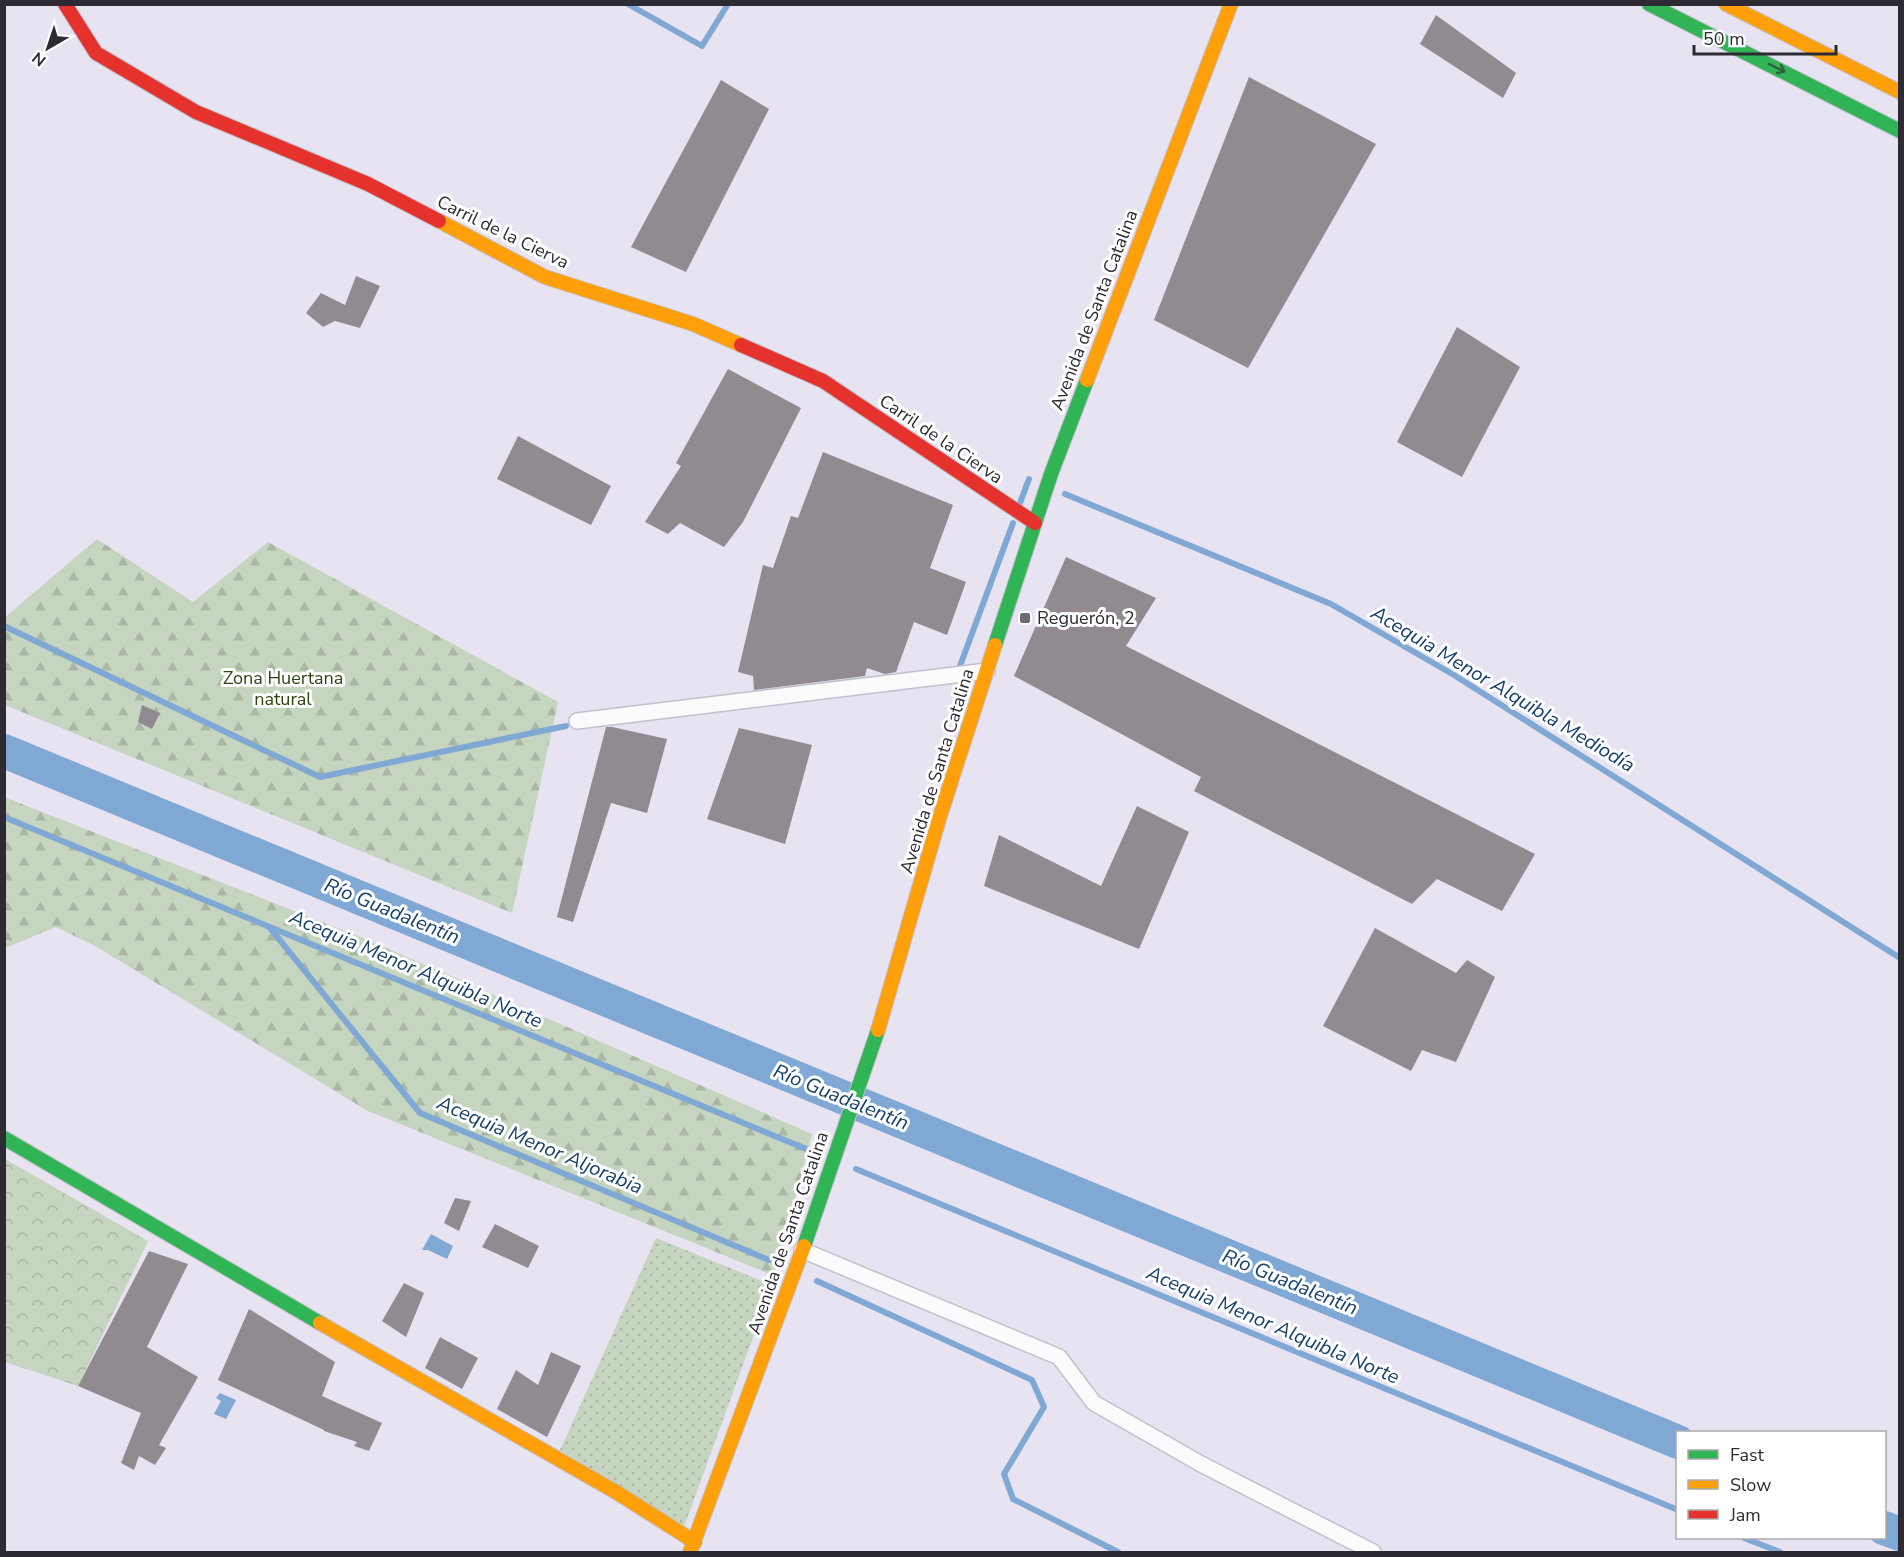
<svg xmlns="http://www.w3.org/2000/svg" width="1904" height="1557" font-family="'Nunito Sans',sans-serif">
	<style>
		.grass { fill: url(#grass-dots) }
		.forest { fill: url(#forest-firs) }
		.park { fill: url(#park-crowns) }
		.water { fill: #7fa8d5 }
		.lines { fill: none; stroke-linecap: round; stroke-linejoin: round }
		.stream { stroke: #7fa8d5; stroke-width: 6 }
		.river { stroke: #7fa8d5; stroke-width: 34 }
		.building { fill: #918a90 }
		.street-casing { stroke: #c3c0cb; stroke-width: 18 }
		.fast-casing { stroke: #c3c0cb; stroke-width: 16 }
		.slow-casing { stroke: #c3c0cb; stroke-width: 16 }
		.jam-casing { stroke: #c3c0cb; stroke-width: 16 }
		.street { stroke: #fbfbfd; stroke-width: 15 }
		.fast { stroke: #30b455; stroke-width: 14 }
		.slow { stroke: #ff9f0a; stroke-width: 14 }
		.jam { stroke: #e5322d; stroke-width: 14 }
		.oneway { stroke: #2e6141 }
		.poi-dot { fill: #6e6b76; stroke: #fff; stroke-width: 2 }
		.labels { text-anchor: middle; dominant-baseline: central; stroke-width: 6; stroke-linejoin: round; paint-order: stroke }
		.street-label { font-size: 18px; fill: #2d2a33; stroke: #fff }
		.poi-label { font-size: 18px; fill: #2d2a33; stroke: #fff; text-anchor: start }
		.park-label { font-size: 18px; fill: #2b4613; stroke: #fff }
		.water-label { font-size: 20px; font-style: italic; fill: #154068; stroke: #fff }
	</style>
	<defs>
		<pattern id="grass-dots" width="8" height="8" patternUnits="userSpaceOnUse" patternTransform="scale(1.5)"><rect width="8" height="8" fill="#c6d5bf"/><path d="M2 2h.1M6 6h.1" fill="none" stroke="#aab7a5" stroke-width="1.8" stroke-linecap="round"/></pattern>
		<pattern id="forest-firs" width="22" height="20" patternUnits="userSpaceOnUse" patternTransform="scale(1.5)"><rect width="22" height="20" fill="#c6d5bf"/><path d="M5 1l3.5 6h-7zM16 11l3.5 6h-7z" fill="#aab7a5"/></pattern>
		<pattern id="park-crowns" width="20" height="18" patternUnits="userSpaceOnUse" patternTransform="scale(1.5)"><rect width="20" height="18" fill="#c6d5bf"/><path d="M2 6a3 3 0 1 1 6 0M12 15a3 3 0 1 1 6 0" fill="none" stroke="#aab7a5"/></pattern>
	</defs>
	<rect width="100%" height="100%" fill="#e7e3f1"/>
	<polygon class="grass" points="656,1238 772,1285 684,1527 560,1450"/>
	<g class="forest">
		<polygon points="97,539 193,602 268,542 558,702 512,913 5,705 4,618"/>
		<polygon points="4,797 368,940 812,1134 775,1276 368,1111 95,946 56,927 5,948"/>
	</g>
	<polygon class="park" points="5,1159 148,1241 78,1386 5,1362"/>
	<g class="water">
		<polygon points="431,1234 453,1246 447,1259 428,1250 422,1250"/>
		<polygon points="220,1393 236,1400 226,1419 214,1414 221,1401 216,1398"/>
	</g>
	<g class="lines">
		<g class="stream">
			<polyline points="628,4 702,46 728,4"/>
			<polyline points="1065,494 1331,604 1454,675 1900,958"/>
			<polyline points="1020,503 1029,479"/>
			<polyline points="4,626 320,777 566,726"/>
			<polyline points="957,674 1013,523"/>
			<polyline points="4,817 816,1153"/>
			<polyline points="270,928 420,1113 769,1260"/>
			<polyline points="856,1169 1678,1510"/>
			<polyline points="817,1281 1032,1380 1044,1407 1004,1474 1013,1499 1118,1552"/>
			<polyline points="1744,1538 1780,1552"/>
		</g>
		<g class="river">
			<polyline points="4,751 1678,1442"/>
			<polyline points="1884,1528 1900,1534"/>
		</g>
	</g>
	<g class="building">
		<polygon points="1436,15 1516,73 1503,98 1420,44"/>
		<polygon points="1249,77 1376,144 1248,368 1154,320"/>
		<polygon points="721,80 769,109 686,272 631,247"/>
		<polygon points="356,276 380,286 360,328 335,321 323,327 306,313 321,293 345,305"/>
		<polygon points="1457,327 1520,367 1462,477 1397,442"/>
		<polygon points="728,369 801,408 743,522 724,547 680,523 668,534 645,522 681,466 676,463"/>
		<polygon points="518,436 611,486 591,525 497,479"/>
		<polygon points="823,452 953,505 930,568 966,582 947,635 914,622 896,672 885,674 867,668 865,676 754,690 753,676 738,672 763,565 773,568 791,516 798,518"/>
		<polygon points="1066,557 1156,598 1126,646 1535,854 1502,911 1437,879 1412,904 1194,791 1201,777 1014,676"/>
		<polygon points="142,705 160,713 152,729 138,722"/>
		<polygon points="606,727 612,727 667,739 647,813 611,803 573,922 557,917"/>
		<polygon points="739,728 812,745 785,844 707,819"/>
		<polygon points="1137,806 1189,832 1139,949 984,886 999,835 1101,886"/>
		<polygon points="1375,928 1456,973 1467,960 1495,977 1456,1062 1422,1050 1411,1071 1323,1026"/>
		<polygon points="455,1198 471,1201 459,1231 444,1223"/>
		<polygon points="495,1224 539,1246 528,1268 482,1247"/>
		<polygon points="149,1251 188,1264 147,1347 198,1377 159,1445 166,1448 155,1465 139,1456 134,1470 121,1463 141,1413 78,1386"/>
		<polygon points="404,1283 424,1293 406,1337 382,1321"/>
		<polygon points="249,1309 335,1362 322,1396 382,1423 369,1451 354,1446 357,1442 324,1431 324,1430 218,1380"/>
		<polygon points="440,1337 478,1358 462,1389 425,1368"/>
		<polygon points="551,1352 581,1366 547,1437 497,1409 516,1370 538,1385"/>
	</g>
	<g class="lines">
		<defs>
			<g id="street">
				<polyline points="577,721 987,671"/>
				<polyline points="802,1250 1059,1357 1094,1403 1201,1464 1373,1552"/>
			</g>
			<g id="fast">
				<polyline points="1649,4 1900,131"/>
				<polyline points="995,645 1051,474 1087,380"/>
				<polyline points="4,1138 320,1323"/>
				<polyline points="804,1246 878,1030"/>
			</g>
			<g id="slow">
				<polyline points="1726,4 1900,92"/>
				<polyline points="439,221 545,277 693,324 741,345"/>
				<polyline points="1087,380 1231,4"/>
				<polyline points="878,1030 939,819 995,645"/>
				<polyline points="320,1323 616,1492 695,1542"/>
				<polyline points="690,1552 804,1246"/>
			</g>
			<g id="jam">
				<polyline points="65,4 96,53 196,112 368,184 439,221"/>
				<polyline points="741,345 823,381 1035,523"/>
			</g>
		</defs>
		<use href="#street" class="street-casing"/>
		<use href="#fast" class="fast-casing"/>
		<use href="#slow" class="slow-casing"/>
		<use href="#jam" class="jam-casing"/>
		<use href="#street" class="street"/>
		<use href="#fast" class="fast"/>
		<use href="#slow" class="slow"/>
		<use href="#jam" class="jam"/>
	</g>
	<defs><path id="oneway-shaft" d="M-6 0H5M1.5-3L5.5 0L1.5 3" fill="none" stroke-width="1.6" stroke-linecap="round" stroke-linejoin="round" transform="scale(1.5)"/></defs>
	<use class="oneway" href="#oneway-shaft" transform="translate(1777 68) rotate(26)"/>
	<rect class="poi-dot" x="1019" y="612" width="12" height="12" rx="3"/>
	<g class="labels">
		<g class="street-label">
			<text transform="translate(503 232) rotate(26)">Carril de la Cierva</text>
			<text transform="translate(1094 310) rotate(-69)">Avenida de Santa Catalina</text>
			<text transform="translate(941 439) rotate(34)">Carril de la Cierva</text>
			<text transform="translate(937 771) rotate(-73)">Avenida de Santa Catalina</text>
			<text transform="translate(788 1233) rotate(-71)">Avenida de Santa Catalina</text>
		</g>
		<g class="poi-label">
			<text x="1037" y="618">Reguerón, 2</text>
		</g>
		<g class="park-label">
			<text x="283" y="678">Zona Huertana<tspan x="283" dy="21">natural</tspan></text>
		</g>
		<g class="water-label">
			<text transform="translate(1503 689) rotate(31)">Acequia Menor Alquibla Mediodía</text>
			<text transform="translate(392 911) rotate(22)">Río Guadalentín</text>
			<text transform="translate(416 969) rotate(23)">Acequia Menor Alquibla Norte</text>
			<text transform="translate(841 1097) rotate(22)">Río Guadalentín</text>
			<text transform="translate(540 1145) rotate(23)">Acequia Menor Aljorabia</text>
			<text transform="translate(1290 1282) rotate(22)">Río Guadalentín</text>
			<text transform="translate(1273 1325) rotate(23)">Acequia Menor Alquibla Norte</text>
		</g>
	</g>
	<rect width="1904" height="1557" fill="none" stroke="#2d2a33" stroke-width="12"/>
	<rect x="1676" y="1431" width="210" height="108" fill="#ffffff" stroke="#abaaad" stroke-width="1.5"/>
	<rect x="1688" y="1450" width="30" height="9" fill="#30b455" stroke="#abaaad" stroke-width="1.5"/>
	<text x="1730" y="1461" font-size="18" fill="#2d2a33">Fast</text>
	<rect x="1688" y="1480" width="30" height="9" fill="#ff9f0a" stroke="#abaaad" stroke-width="1.5"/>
	<text x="1730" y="1491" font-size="18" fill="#2d2a33">Slow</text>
	<rect x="1688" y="1510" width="30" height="9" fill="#e5322d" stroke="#abaaad" stroke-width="1.5"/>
	<text x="1730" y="1521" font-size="18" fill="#2d2a33">Jam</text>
	<g transform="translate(48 48) rotate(219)" stroke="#ffffff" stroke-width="4.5" paint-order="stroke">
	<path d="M0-4.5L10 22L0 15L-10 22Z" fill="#2d2a33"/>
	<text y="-9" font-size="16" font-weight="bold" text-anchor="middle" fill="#2d2a33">N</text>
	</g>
	<path d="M1694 45v9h142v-9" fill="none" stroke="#2d2a33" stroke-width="3"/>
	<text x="1703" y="45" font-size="18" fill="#2d2a33" stroke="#ffffff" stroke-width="4.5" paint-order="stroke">50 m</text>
</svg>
